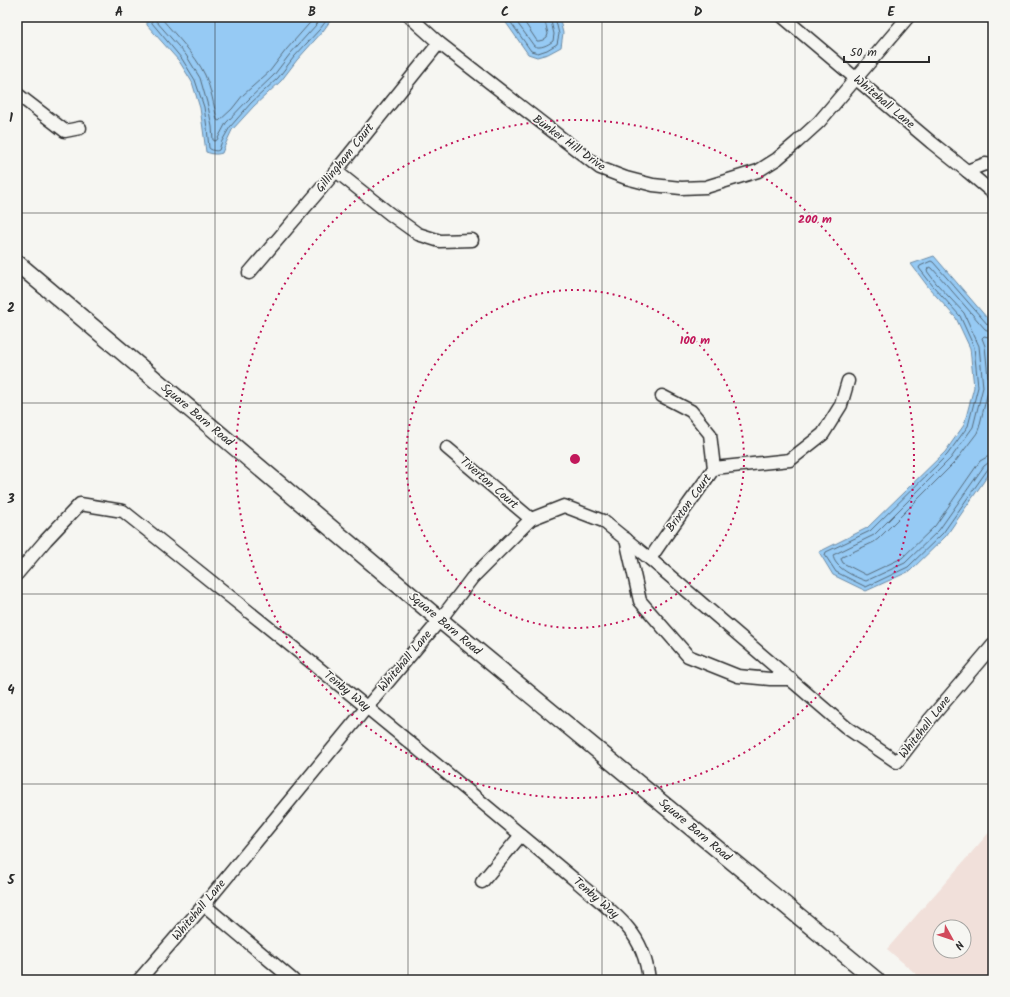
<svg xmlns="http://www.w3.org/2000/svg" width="1010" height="997" font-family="Kalam,sans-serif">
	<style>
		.built { fill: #f1e0da; fill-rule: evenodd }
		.water { fill: #96caf4; stroke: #6b8aa4 }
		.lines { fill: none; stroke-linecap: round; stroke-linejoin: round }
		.shore { stroke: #566b7b; stroke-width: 1 }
		.minor-casing { stroke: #2b2b2b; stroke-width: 15 }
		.tertiary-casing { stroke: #2b2b2b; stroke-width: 19 }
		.minor { stroke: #f6f6f2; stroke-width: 12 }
		.tertiary { stroke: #f6f6f2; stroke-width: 16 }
		.grid { fill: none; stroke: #2b2b2b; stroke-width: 1; stroke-opacity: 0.55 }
		.ring { fill: none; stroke: #c2185b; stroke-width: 2; stroke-dasharray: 2 4 }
		.labels { text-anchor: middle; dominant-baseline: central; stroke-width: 3.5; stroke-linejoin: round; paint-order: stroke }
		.street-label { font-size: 12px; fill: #2b2b2b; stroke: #f6f6f2 }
		.centre { fill: #c2185b; stroke: #f6f6f2; stroke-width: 2 }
		.ring-label { font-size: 12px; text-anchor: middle; font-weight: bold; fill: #c2185b; stroke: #f6f6f2; stroke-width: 3.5; stroke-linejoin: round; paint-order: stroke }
		.neatline { fill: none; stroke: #2b2b2b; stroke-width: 1.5 }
		.grid-label { font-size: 13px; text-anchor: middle; font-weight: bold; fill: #2b2b2b }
	</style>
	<rect width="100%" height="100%" fill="#f6f6f2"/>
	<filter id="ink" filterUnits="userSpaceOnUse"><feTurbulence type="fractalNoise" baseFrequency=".025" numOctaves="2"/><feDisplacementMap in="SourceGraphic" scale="8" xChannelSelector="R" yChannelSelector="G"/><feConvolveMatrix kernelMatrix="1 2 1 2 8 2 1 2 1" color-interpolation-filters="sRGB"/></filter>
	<g filter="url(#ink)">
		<path class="built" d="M993,828V980H923L887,949ZM940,927H964V951H940Z"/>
		<g class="water">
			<path d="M147,17H333L323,31L297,60L281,81L254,106L232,130L226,143L222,153C216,155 212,154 206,152L203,129L200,108L192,82L179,61L147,25Z"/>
			<polygon points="502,17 559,17 563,33 561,47 548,54 537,57 528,54"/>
			<polygon points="934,256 993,325 993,468 946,536 910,571 866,591 833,575 819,552 867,528 945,452 964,425 974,387 970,348 956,318 929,288 911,264"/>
		</g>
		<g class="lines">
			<g class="shore">
				<path d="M151,17L152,23L182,59L195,80L204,107L207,128L209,148C211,150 216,152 219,150L222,141L230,127L251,103L278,78L294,57L320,29L329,17"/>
				<polyline points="156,17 156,21 186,55 200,78 208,106 212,127 213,140 215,141 217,140 226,123 248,100 274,75 290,54 316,25 323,17"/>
				<path d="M162,17V19C177,37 195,54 205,75C211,89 214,105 217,120L219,121L232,109L243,95L270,71L286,50L315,17"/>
				<polyline points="507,17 531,51 538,53 547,50 557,44 559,34 555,17"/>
				<path d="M513,17L534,46C540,49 548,45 553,41L554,34L550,17"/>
				<polyline points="521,17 537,41 539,41 543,40 547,37 548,34 544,17"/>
				<polyline points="993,327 988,325 933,262 931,261 920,266 919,268 933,286 960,316 974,347 978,387 968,426 947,455 870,531 826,552 825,555 836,572 866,587 908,567 943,533 988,469 990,467 993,467"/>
				<path d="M993,332L989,331L985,329L932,268L930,267L928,268L927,271L936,283L964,313L979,346L983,387L973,427L951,458L874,535L833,555C834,568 855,577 866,581L905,563L939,530L984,466L988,463L993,462"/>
				<polyline points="993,338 984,336 982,338 985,346 989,387 979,428 977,433 955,462 878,539 874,542 842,557 841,559 843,563 866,575 902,558 935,526 980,461 987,457 993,456"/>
			</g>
			<defs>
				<g id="minor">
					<polyline points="410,17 439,43 600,168 626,178 653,185 681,188 706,187 758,171 777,159 797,142 819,122 908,17"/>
					<polyline points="783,17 932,143 967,171 985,164 993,165"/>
					<polyline points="17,94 65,131 80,128"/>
					<polyline points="336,171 390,214 418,234 440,241 472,240"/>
					<polyline points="967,171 993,193"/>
					<polyline points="249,273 336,171 439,43"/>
					<polyline points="447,448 531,519"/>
					<polyline points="714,468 790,460 823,434 841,405 848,381"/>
					<polyline points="626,539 640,601 688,656 738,676 770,679 791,679"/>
					<path d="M650,559C670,528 693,499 714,468L710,434L691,411L662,396"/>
					<path d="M17,574L46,540L80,504L123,511C241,605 358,699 473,795C507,823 541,852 575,880C593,896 613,910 628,928C641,943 647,961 649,980"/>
					<polyline points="482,882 521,835"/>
					<polyline points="204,905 293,980"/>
					<polyline points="139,980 204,905 367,707 440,620 472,578 531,519 564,506 603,521 650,559 847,728 897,762 930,719 993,645"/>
				</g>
				<polyline id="tertiary" points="17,263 440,620 876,980"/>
			</defs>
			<use href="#minor" class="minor-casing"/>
			<use href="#tertiary" class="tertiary-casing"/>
			<use href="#minor" class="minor"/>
			<use href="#tertiary" class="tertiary"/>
		</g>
	</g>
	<path class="grid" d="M215,17V980M408,17V980M602,17V980M795,17V980M17,213H993M17,403H993M17,594H993M17,784H993"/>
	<g class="ring">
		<circle cx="575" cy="459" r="169"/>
		<circle cx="575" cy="459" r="339"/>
	</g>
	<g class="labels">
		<g class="street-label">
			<text transform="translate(884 102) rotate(40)">Whitehall Lane</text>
			<text transform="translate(569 143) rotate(36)">Bunker Hill Drive</text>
			<text transform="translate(345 158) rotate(-51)">Gillingham Court</text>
			<text transform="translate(197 415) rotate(40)">Square Barn Road</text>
			<text transform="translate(489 483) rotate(41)">Tiverton Court</text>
			<text transform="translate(689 503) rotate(-54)">Brixton Court</text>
			<text transform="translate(445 624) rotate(40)">Square Barn Road</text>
			<text transform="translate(405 661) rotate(-50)">Whitehall Lane</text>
			<text transform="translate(347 691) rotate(39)">Tenby Way</text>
			<text transform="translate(925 727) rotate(-52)">Whitehall Lane</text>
			<text transform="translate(695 830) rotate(40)">Square Barn Road</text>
			<text transform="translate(596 898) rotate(41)">Tenby Way</text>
			<text transform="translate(199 910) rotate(-50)">Whitehall Lane</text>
		</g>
	</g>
	<circle cx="575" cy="459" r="6" class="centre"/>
	<g class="ring-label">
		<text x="815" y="223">200 m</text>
		<text x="695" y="344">100 m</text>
	</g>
	<rect width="1010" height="997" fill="none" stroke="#f6f6f2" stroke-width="44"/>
	<g transform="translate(952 939) rotate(130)"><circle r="19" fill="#f6f6f2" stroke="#a5a5a2"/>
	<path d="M0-3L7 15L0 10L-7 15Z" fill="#d1495b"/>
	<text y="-6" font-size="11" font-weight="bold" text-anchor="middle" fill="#2b2b2b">N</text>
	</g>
	<path d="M844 56v6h85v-6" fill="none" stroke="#2b2b2b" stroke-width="2"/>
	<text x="850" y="56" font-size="12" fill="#2b2b2b" stroke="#f6f6f2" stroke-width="3" paint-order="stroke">50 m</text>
	<rect x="22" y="22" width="966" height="953" class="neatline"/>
	<g class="grid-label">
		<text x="119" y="16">A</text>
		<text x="312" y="16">B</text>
		<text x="505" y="16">C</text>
		<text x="698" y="16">D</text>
		<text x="891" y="16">E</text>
		<text x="11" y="122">1</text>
		<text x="11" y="312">2</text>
		<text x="11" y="503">3</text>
		<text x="11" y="694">4</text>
		<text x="11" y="884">5</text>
	</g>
</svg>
